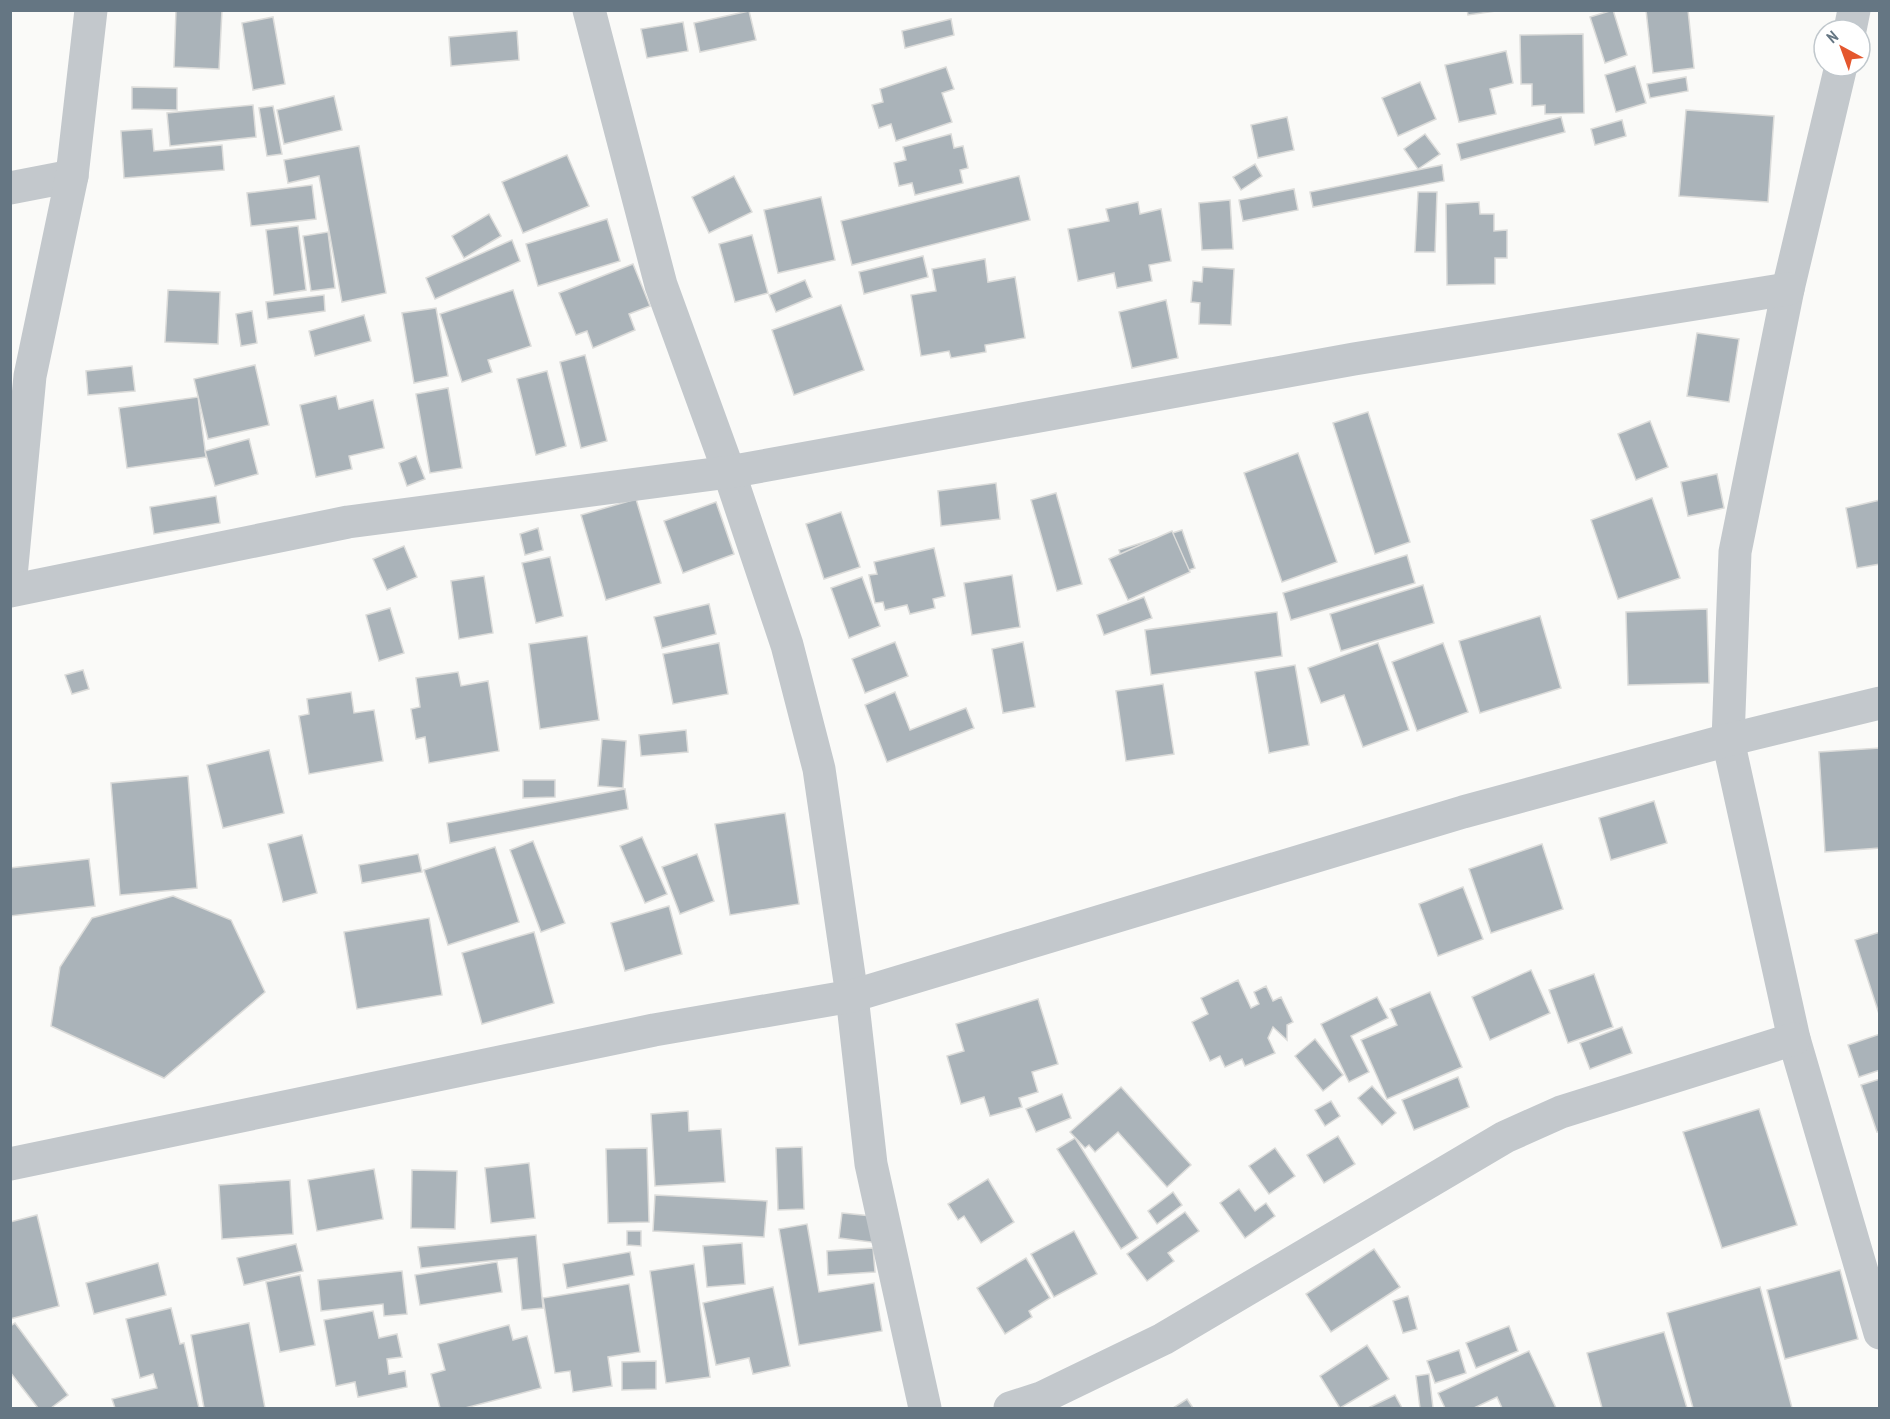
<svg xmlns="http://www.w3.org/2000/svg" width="1890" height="1419" font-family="'PT Sans Narrow',sans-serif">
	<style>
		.building { fill: #aab3b9; stroke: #dcdcda; stroke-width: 1.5 }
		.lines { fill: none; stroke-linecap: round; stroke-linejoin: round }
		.minor { stroke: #c3c8cc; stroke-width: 33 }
	</style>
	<rect width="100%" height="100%" fill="#fafaf8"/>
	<g class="building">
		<polygon points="176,10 222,10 219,69 174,67"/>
		<polygon points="1467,10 1503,10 1468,15"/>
		<polygon points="1613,10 1627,55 1605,63 1590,17"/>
		<polygon points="1646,10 1688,10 1694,68 1653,73"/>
		<polygon points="749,11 756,40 700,52 694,23"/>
		<polygon points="273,17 285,84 253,90 242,23"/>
		<polygon points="951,19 954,35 905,48 902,31"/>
		<polygon points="683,22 688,51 647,58 641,29"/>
		<polygon points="517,31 519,60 451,66 449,37"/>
		<polygon points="1583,34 1584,113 1545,114 1545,105 1532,106 1532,84 1521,84 1520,35"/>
		<polygon points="1506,51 1513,83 1490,89 1496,114 1459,122 1445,65"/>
		<polygon points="1635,66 1646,103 1616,112 1605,75"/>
		<polygon points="946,67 954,89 942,93 952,122 896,141 891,124 879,128 872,105 883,102 880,89"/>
		<polygon points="1686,77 1688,91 1650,98 1647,84"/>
		<polygon points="1420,82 1436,119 1398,136 1382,98"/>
		<polygon points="132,87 177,88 177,110 132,109"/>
		<polygon points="334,96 342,130 284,144 277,110"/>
		<polygon points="253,105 256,137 170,146 167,113"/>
		<polygon points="273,106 282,154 267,156 259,108"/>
		<polygon points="1686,110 1774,116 1768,202 1679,196"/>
		<polygon points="1287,117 1294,150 1258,158 1251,125"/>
		<polygon points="1561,117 1565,132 1461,160 1457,144"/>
		<polygon points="1622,120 1626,136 1595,145 1591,129"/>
		<polygon points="152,129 154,151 222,145 224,170 124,178 121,131"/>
		<polygon points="951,134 954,148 963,146 968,168 960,170 963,183 915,195 912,183 899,186 894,163 906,160 903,147"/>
		<polygon points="1425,134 1440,154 1418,169 1404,149"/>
		<polygon points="359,146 386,293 342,302 319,176 288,183 284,160"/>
		<polygon points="567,155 589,206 523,233 502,182"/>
		<polygon points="1255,164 1262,176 1241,190 1233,177"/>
		<polygon points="1442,165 1444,181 1313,207 1310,192"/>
		<polygon points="734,176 752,212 709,233 692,197"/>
		<polygon points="1019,176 1030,220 852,265 841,221"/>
		<polygon points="312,185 316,219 251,226 247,193"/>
		<polygon points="1294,189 1298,210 1243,221 1239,200"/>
		<polygon points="1418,192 1437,192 1435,252 1415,252"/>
		<polygon points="821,197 835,260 778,273 764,210"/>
		<polygon points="1230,200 1233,249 1202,250 1199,203"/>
		<polygon points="1138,202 1140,214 1161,209 1171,261 1149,265 1152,281 1117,288 1114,273 1078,281 1068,229 1109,221 1106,209"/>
		<polygon points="1479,202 1480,214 1494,214 1494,231 1507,230 1507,258 1495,258 1495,284 1447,285 1446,204"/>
		<polygon points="489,214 501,236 464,258 452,236"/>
		<polygon points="607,219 620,261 538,286 526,244"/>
		<polygon points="298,226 306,290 274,295 266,230"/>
		<polygon points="328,232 335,288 311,291 303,236"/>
		<polygon points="752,235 768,293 735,302 719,244"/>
		<polygon points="512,240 520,261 435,299 426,278"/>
		<polygon points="923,256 928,277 864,294 859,272"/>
		<polygon points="985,259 988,282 1015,277 1025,338 985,345 986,352 951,358 949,351 921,356 911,295 936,291 932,269"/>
		<polygon points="633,264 650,306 629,314 635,330 593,348 587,331 576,335 559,293"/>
		<polygon points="1203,267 1234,269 1231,325 1199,324 1200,303 1191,302 1193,281 1202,282"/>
		<polygon points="805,280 812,297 776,312 769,295"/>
		<polygon points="168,290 220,292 218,344 165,342"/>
		<polygon points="513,290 531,346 488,360 492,372 462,382 440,314"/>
		<polygon points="324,295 325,311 268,319 266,302"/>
		<polygon points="1166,300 1178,358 1132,368 1119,312"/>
		<polygon points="841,305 864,370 794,395 772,330"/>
		<polygon points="436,308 448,376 414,383 402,313"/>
		<polygon points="252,311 257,343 241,346 236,314"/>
		<polygon points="364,315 371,341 315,356 309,331"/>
		<polygon points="1697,333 1739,339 1729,402 1687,396"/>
		<polygon points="585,355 607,441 581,448 560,362"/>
		<polygon points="255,365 269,425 208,439 194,379"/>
		<polygon points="132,366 135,391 88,395 86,371"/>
		<polygon points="547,371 566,446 536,455 517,379"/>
		<polygon points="448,388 462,468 430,473 416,394"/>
		<polygon points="336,396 339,409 373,400 384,448 349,456 352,469 316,477 300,405"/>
		<polygon points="198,397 206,457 127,468 119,408"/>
		<polygon points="1368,412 1410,542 1375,554 1333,423"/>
		<polygon points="1650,421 1668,467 1636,480 1618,434"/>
		<polygon points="249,439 258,474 215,486 205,451"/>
		<polygon points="1298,453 1337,562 1282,582 1244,473"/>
		<polygon points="416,456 425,479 407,486 399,463"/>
		<polygon points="1717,474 1724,508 1688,516 1681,482"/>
		<polygon points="996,483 1000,519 941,526 938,491"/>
		<polygon points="1056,493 1082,584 1057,591 1031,500"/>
		<polygon points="216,496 220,523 154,534 150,507"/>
		<polygon points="1652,498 1680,578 1618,599 1591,520"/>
		<polygon points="636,499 661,583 606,600 581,515"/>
		<polygon points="1880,500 1880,564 1857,568 1846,508"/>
		<polygon points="716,502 734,554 683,573 664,521"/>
		<polygon points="841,512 860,567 824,579 806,524"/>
		<polygon points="538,528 543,550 525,555 520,534"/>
		<polygon points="1182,530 1195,568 1132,589 1119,550"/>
		<polygon points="1172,531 1190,572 1128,600 1109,559"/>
		<polygon points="404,546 417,577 387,590 373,559"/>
		<polygon points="934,548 945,596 933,599 935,608 910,614 907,605 885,610 883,602 875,603 869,575 877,574 874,562"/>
		<polygon points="1407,555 1415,583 1291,620 1283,593"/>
		<polygon points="550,557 563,616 536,623 522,563"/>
		<polygon points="1012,575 1020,627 972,635 964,583"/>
		<polygon points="484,576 493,633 459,639 451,581"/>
		<polygon points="862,577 880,626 849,638 831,588"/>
		<polygon points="1423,585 1434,623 1341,651 1330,614"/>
		<polygon points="1144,597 1152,618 1104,635 1097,615"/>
		<polygon points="709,604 716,634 662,648 654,617"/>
		<polygon points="390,608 404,653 379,661 366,615"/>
		<polygon points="1707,609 1709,683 1628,685 1626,612"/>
		<polygon points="1277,612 1282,656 1151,675 1145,630"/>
		<polygon points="1540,616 1561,688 1480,713 1459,641"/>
		<polygon points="587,636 599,720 540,729 529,644"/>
		<polygon points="895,642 908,676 865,693 852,659"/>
		<polygon points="1023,642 1035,707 1003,713 992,649"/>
		<polygon points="719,643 728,694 673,704 663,654"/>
		<polygon points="1378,643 1409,730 1363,747 1344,695 1321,703 1308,668"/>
		<polygon points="1443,643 1468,712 1417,731 1392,662"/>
		<polygon points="1295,665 1309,745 1269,753 1255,672"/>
		<polygon points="83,670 89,689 72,694 65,675"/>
		<polygon points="458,672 461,686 488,681 499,751 429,763 425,737 416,739 411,709 420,707 416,678"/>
		<polygon points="1163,684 1174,754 1126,761 1116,691"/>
		<polygon points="351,692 354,713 374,710 383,761 309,774 299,716 309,714 307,699"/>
		<polygon points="895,692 910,730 966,708 974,728 887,762 865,705"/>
		<polygon points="686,730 688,752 641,756 639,735"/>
		<polygon points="602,739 626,741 623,788 598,786"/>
		<polygon points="1880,748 1880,848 1825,852 1819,752"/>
		<polygon points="269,750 284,813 223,828 207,765"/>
		<polygon points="188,776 197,888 120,895 111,783"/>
		<polygon points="523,780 555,780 555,797 523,798"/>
		<polygon points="625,789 628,809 450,843 447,823"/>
		<polygon points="1654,801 1667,843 1611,860 1599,818"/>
		<polygon points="785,813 799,904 730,915 715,824"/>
		<polygon points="302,835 317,893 283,902 268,844"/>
		<polygon points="642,837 667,894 645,903 620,846"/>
		<polygon points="533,841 565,923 541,932 510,850"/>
		<polygon points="1542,844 1563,909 1491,933 1469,869"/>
		<polygon points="495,847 519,922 448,945 424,870"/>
		<polygon points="418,854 422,872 362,883 359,865"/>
		<polygon points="697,854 714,901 680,914 662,867"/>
		<polygon points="89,859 95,906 10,916 10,868"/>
		<polygon points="1463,887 1483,939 1438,956 1419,904"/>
		<polygon points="173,896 231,920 265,992 164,1078 51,1026 60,967 92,918"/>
		<polygon points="669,906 682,954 625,971 611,923"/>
		<polygon points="429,918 442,995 357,1009 344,932"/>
		<polygon points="534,932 554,1003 482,1024 462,953"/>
		<polygon points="1880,932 1880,1017 1855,940"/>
		<polygon points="1531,970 1550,1013 1490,1040 1472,997"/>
		<polygon points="1594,974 1613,1027 1568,1043 1549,990"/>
		<polygon points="1238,980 1251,1008 1259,1004 1254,992 1266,986 1273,1001 1281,997 1293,1022 1287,1025 1287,1040 1273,1027 1268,1038 1275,1053 1245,1066 1242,1059 1225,1067 1220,1056 1210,1061 1192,1022 1208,1014 1201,998"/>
		<polygon points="1430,992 1462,1067 1387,1099 1361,1040 1397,1025 1390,1009"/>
		<polygon points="1377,997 1388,1018 1351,1036 1369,1072 1349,1082 1321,1024"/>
		<polygon points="1038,999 1058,1064 1032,1072 1038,1092 1019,1098 1022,1107 990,1116 984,1097 961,1104 947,1056 964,1051 956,1024"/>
		<polygon points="1622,1027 1632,1053 1590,1069 1580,1043"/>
		<polygon points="1880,1034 1880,1070 1859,1077 1848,1045"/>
		<polygon points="1315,1039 1343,1075 1323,1091 1295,1056"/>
		<polygon points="1458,1077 1469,1107 1414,1130 1402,1100"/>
		<polygon points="1880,1079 1880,1131 1877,1132 1861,1085"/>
		<polygon points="1372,1086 1396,1113 1382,1125 1358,1098"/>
		<polygon points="1121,1087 1191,1165 1167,1187 1118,1132 1095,1152 1089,1145 1085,1148 1070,1132"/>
		<polygon points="1062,1094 1071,1118 1036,1132 1026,1109"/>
		<polygon points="1331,1101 1340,1116 1325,1126 1315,1110"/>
		<polygon points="1759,1109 1797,1225 1722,1248 1683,1132"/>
		<polygon points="688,1111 689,1131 721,1129 725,1182 655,1186 651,1114"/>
		<polygon points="1338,1136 1355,1164 1324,1183 1307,1155"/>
		<polygon points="1075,1138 1138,1238 1121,1249 1057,1149"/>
		<polygon points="802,1147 804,1209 778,1210 776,1148"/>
		<polygon points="647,1148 649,1222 608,1223 606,1149"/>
		<polygon points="1275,1148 1295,1176 1269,1194 1249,1166"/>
		<polygon points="529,1163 535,1218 491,1223 485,1168"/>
		<polygon points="374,1169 383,1219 317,1231 308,1180"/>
		<polygon points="412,1170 457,1171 455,1229 411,1228"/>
		<polygon points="988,1179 1014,1222 981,1243 964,1216 958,1220 948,1204"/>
		<polygon points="290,1180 293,1234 222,1239 219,1185"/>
		<polygon points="1239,1189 1255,1211 1266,1203 1275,1216 1245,1238 1220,1203"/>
		<polygon points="1173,1192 1182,1205 1157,1224 1148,1211"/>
		<polygon points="655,1195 767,1201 764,1237 653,1231"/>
		<polygon points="1185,1212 1199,1231 1168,1253 1174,1261 1147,1281 1127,1254"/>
		<polygon points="842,1213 882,1217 879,1243 839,1238"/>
		<polygon points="37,1215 59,1306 10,1319 10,1222"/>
		<polygon points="807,1224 819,1292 874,1283 882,1331 799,1345 779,1229"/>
		<polygon points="627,1231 641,1231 641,1246 627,1245"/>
		<polygon points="1074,1231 1097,1274 1054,1297 1031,1254"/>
		<polygon points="536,1235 543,1308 522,1310 517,1258 421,1268 418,1247"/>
		<polygon points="742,1243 745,1284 707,1287 703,1246"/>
		<polygon points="296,1244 303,1271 244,1285 237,1258"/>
		<polygon points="873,1248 875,1272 828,1275 827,1251"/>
		<polygon points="1374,1249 1400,1287 1331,1332 1306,1294"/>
		<polygon points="630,1252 634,1275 567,1288 563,1264"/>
		<polygon points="1026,1258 1050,1298 1029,1311 1032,1317 1005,1334 977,1288"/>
		<polygon points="497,1262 502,1292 420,1305 415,1275"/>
		<polygon points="158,1263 166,1295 94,1314 86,1283"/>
		<polygon points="694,1264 710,1377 666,1383 650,1271"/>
		<polygon points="1840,1270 1858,1339 1785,1359 1767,1290"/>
		<polygon points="402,1271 407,1314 384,1316 383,1304 321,1311 318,1280"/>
		<polygon points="300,1275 315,1345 280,1352 266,1282"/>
		<polygon points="629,1284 640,1352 608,1357 612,1386 573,1392 570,1371 555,1373 543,1298"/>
		<polygon points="773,1287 790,1366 753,1374 749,1358 716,1365 703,1303"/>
		<polygon points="1760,1287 1792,1408 1693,1408 1667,1313"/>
		<polygon points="1408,1296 1417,1329 1403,1333 1393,1301"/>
		<polygon points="171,1308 180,1344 184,1343 199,1408 115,1408 112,1399 157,1388 153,1374 140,1378 126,1319"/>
		<polygon points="373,1311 379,1338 397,1334 402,1357 387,1359 389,1374 405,1371 407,1387 358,1397 355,1382 336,1386 324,1320"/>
		<polygon points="15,1323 68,1395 51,1408 38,1408 10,1372 10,1326"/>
		<polygon points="249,1323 265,1408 204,1408 191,1335"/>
		<polygon points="509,1325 513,1340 527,1336 541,1388 465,1408 440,1408 431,1374 445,1370 438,1344"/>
		<polygon points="1509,1326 1518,1351 1476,1368 1466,1343"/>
		<polygon points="1664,1332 1687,1408 1602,1408 1587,1353"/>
		<polygon points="1367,1345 1389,1379 1340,1408 1320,1376"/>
		<polygon points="1459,1350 1466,1373 1435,1383 1427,1361"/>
		<polygon points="1529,1351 1556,1408 1502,1408 1497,1397 1474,1408 1445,1408 1438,1393"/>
		<polygon points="656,1361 656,1389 622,1390 622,1362"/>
		<polygon points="1429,1374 1433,1408 1420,1408 1416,1376"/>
		<polygon points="1395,1395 1402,1408 1368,1408"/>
		<polygon points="1187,1399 1193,1408 1173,1408"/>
	</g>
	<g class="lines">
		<g class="minor">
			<polyline points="589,10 661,285 729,472 787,645 819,769 852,996 871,1164 925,1408"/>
			<polyline points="1850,30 1854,10"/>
			<polyline points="1841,66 1788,289 1735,552 1728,740 1794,1039 1880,1333"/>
			<polyline points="10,188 72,176"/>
			<polyline points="10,587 30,376 72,176 91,10"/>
			<polyline points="10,591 348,522 729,472 1354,359 1788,289"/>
			<polyline points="10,1164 654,1030 852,996 1463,812 1728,740 1880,703"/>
			<polyline points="1010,1408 1041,1398 1163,1339 1505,1137 1561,1112 1794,1039"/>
		</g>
	</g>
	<rect width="1890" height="1419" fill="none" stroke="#657683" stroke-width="24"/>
	<g transform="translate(1842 48) rotate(319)"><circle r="28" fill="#ffffff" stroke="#c1c8cd" stroke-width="1.5"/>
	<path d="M0-4.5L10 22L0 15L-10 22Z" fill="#e4572e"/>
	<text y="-9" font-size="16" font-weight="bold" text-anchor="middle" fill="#657683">N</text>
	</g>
</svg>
